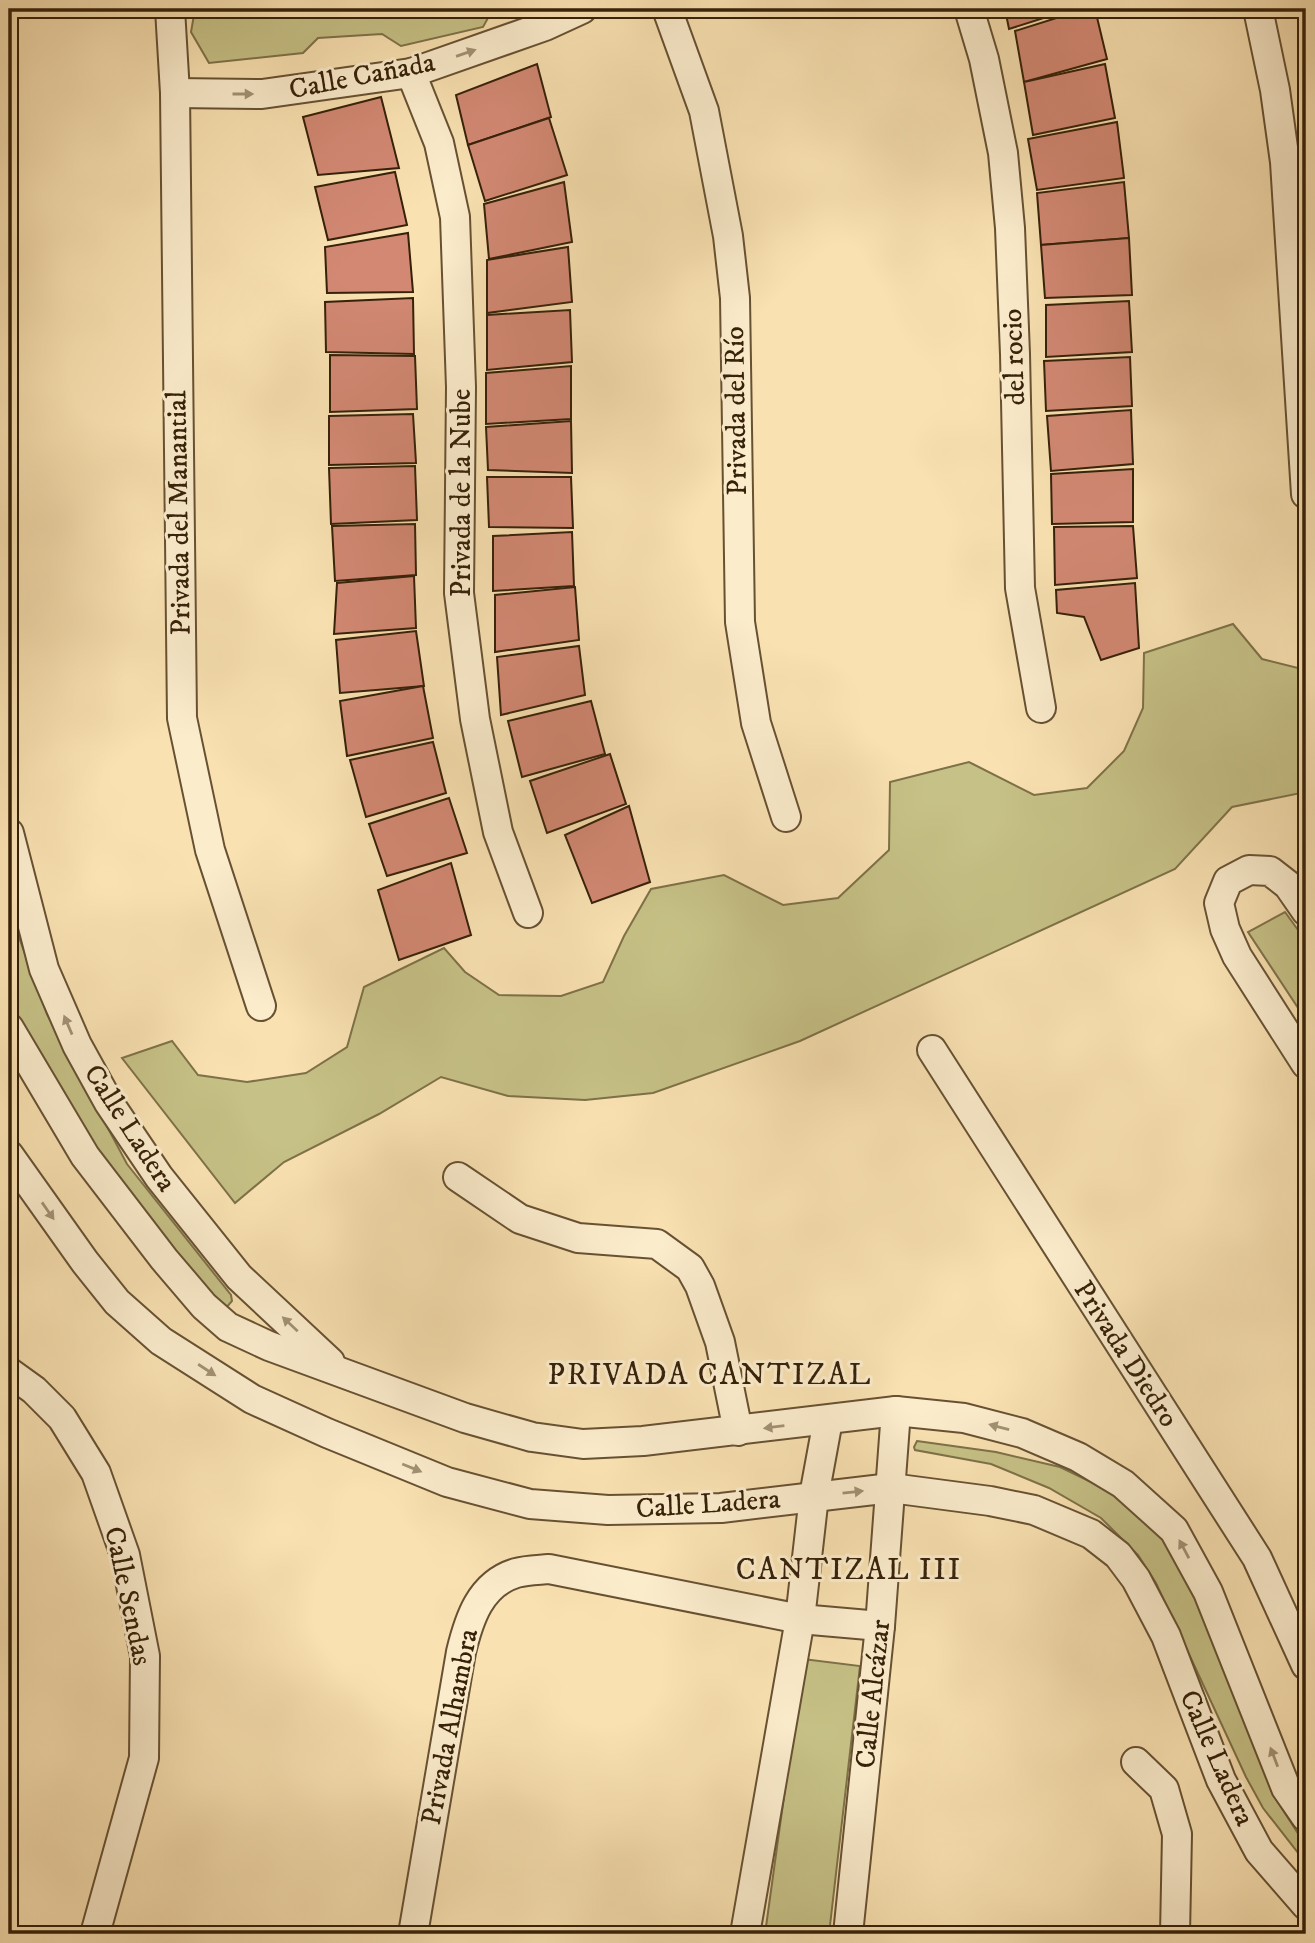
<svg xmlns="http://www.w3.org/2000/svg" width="1315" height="1943" font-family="'IM FELL DW Pica',serif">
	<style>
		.green { fill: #c6c186; stroke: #7e7148; stroke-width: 2 }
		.building { fill: #d28873; stroke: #362109; stroke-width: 2 }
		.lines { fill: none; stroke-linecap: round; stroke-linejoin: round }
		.minor-casing { stroke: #675133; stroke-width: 32 }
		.minor { stroke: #fbeccc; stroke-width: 28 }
		.oneway { fill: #a29174 }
		.labels { text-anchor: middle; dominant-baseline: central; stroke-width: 6; stroke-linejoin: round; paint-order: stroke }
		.street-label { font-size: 28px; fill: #362109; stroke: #fbeccc }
		.neighbourhood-label { font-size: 30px; letter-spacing: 2px; fill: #362109; stroke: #fbeccc }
	</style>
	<rect width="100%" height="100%" fill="#f9e1b1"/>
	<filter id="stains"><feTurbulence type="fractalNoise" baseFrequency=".00286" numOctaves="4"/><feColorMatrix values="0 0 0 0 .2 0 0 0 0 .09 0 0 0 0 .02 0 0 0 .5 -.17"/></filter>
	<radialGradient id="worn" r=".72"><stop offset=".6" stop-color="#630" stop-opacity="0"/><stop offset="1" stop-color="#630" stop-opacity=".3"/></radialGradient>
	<g class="green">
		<polygon points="195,9 493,9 483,27 401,46 382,34 318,38 303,53 209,63 191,32"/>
		<polygon points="1233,624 1262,659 1306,670 1306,792 1232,807 1175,869 800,1041 653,1093 585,1100 508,1096 441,1077 379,1114 284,1162 235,1203 122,1058 172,1041 198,1075 247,1082 306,1073 347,1047 364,987 444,948 465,972 499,995 561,996 603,982 624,936 651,889 724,875 783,905 838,898 889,850 890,782 969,762 1034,795 1087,788 1124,751 1143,708 1144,653"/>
		<polygon points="9,910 47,1014 127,1164 231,1295 232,1301 226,1308 219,1305 112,1174 9,1004"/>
		<polygon points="1285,912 1306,941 1306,1020 1248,932"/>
		<polygon points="917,1441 996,1452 1060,1467 1120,1496 1146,1517 1184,1565 1276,1799 1306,1846 1306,1863 1263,1808 1246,1777 1156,1583 1138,1555 1101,1518 1049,1488 991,1464 915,1450 914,1447"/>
		<polygon points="803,1659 860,1666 829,1934 765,1934"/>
	</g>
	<g class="building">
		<polygon points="1005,9 1072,9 1009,29"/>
		<polygon points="1085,9 1095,9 1107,59 1024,82 1015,31"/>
		<polygon points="537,64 551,117 468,145 456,95"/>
		<polygon points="1105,64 1115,118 1033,135 1024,82"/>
		<polygon points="381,97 399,168 318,175 303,117"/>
		<polygon points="549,118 567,175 485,201 468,145"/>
		<polygon points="1117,122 1124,178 1037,190 1028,139"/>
		<polygon points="395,172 407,225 328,240 315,187"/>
		<polygon points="564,182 572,242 489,259 484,204"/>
		<polygon points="1124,182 1129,238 1041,245 1037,193"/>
		<polygon points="408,233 413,292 327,293 325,247"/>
		<polygon points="1129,238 1132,295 1045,298 1041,245"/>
		<polygon points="568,247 572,302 487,313 487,260"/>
		<polygon points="413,298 414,354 326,352 325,302"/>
		<polygon points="1129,301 1132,352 1046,357 1046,305"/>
		<polygon points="570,310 572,362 487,370 487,315"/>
		<polygon points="330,355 415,356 417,409 330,412"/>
		<polygon points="1130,357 1132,406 1046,411 1044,361"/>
		<polygon points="571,366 571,419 486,424 486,373"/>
		<polygon points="1131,410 1133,464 1051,471 1047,416"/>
		<polygon points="413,414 416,463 329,465 329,416"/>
		<polygon points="571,421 572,473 488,470 486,427"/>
		<polygon points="415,466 417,520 331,524 329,468"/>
		<polygon points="1133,469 1133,522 1052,524 1051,474"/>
		<polygon points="487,477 571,477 573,528 489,527"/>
		<polygon points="415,524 416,575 335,581 332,526"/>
		<polygon points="1133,526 1137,578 1055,585 1054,527"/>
		<polygon points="572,532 574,586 493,591 493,536"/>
		<polygon points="414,576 416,628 334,634 337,583"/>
		<polygon points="1135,583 1139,648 1101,660 1084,617 1057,613 1056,590"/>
		<polygon points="575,587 579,640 495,652 495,595"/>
		<polygon points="416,631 424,686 340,693 336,640"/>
		<polygon points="579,646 585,695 501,715 497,657"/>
		<polygon points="423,686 433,738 347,756 340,701"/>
		<polygon points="591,701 605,754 522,777 508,721"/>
		<polygon points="433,742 446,793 366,817 350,760"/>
		<polygon points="610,754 626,804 547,833 530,781"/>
		<polygon points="449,798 467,853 387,876 369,824"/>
		<polygon points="629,806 650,882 592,903 565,835"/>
		<polygon points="451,863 471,935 399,960 378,890"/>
	</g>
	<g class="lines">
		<defs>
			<g id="minor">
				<polyline points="170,9 175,93 182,718 210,850 261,1006"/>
				<polyline points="667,9 704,111 728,236 735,298 740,622 756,723 786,817"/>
				<polyline points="969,9 984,59 1003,153 1010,228 1015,354 1020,588 1041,708"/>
				<polyline points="1258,9 1275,90 1285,162 1306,494"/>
				<polyline points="411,73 439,143 455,217 461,387 459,593 475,719 498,832 528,913"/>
				<polyline points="175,93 262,94 411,73 545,26 582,9"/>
				<polyline points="9,833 44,969 77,1045 109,1103 159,1177 239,1277 330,1362"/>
				<polyline points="1306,911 1288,885 1270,871 1249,870 1228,881 1219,903 1225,929 1237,956 1306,1064"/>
				<polyline points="9,1028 85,1156 164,1259 204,1306 228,1327 269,1346 465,1418 532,1437 583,1444 643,1441 896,1411 964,1418 1022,1433 1078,1457 1123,1484 1174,1530 1208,1592 1286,1788 1306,1817"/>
				<polyline points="932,1050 1257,1558 1306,1665"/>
				<polyline points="9,1155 85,1262 117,1302 161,1341 252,1399 327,1433 447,1482 530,1504 608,1510 721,1508 891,1488 990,1501 1034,1510 1091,1534 1118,1555 1136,1579 1166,1636 1221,1780 1259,1851 1306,1905"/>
				<polyline points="458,1177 520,1219 578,1238 657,1244 690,1268 700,1286 720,1342 738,1431"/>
				<polyline points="9,1372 34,1390 62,1418 96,1473 125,1555 145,1656 144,1758 95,1934"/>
				<polyline points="1136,1762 1164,1789 1177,1834 1175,1934"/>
				<path d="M413,1934L461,1652C469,1619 480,1584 516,1573C526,1570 539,1570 549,1569L800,1619L880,1626"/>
				<polyline points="745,1934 800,1619 814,1496 828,1420"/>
				<polyline points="848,1934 880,1626 896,1411"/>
			</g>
		</defs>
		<use href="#minor" class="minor-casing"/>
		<use href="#minor" class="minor"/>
	</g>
	<defs><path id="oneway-solid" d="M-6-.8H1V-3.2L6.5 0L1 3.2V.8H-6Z" transform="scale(1.75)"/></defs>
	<g class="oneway">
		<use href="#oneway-solid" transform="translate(466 53) rotate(-19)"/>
		<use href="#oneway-solid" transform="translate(243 94)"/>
		<use href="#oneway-solid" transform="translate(68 1025) rotate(-113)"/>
		<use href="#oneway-solid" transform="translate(48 1211) rotate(55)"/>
		<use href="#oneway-solid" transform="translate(290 1324) rotate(-137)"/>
		<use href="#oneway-solid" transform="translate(207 1370) rotate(33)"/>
		<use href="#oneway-solid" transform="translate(774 1427) rotate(173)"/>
		<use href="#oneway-solid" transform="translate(999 1427) rotate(-165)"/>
		<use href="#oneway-solid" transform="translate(412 1468) rotate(22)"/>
		<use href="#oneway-solid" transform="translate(853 1492) rotate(-6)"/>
		<use href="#oneway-solid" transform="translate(1184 1549) rotate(-118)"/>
		<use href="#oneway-solid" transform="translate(1274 1757) rotate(-111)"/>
	</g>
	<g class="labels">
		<g class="street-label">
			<text transform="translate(362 76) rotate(-11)">Calle Cañada</text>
			<text transform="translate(1014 357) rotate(-92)">del rocio</text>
			<text transform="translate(736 411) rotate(-91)">Privada del Río</text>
			<text transform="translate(461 493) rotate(-90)">Privada de la Nube</text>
			<text transform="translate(179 513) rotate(-91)">Privada del Manantial</text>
			<text transform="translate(130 1128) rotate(57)">Calle Ladera</text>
			<text transform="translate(1126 1354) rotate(57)">Privada Diedro</text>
			<text transform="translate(708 1504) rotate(-4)">Calle Ladera</text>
			<text transform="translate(128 1596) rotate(78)">Calle Sendas</text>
			<text transform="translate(873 1694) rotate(-84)">Calle Alcázar</text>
			<text transform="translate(450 1727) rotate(-79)">Privada Alhambra</text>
			<text transform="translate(1217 1758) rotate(66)">Calle Ladera</text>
		</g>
		<g class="neighbourhood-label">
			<text x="710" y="1375">PRIVADA CANTIZAL</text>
			<text x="849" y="1570">CANTIZAL III</text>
		</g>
	</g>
	<rect width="1315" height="1943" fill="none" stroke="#f9e1b1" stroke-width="35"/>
	<rect x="10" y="10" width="1294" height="1922" fill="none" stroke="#362109" stroke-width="3.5"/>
	<rect x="18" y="18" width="1280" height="1908" fill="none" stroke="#362109" stroke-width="2"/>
	<rect width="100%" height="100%" filter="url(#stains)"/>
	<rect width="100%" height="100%" fill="url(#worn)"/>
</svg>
